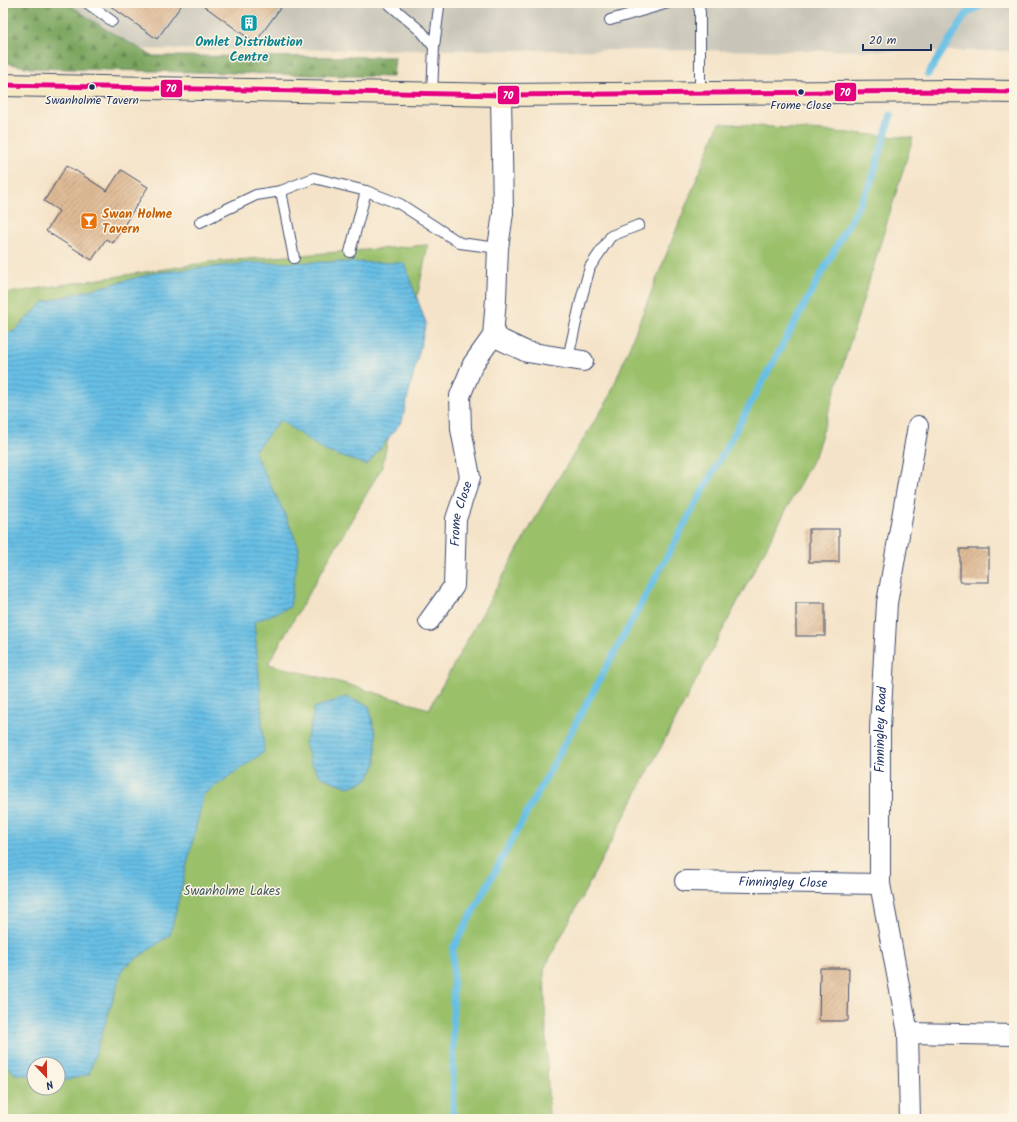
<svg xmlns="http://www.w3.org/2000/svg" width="1017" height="1122" font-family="Kalam,sans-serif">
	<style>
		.industrial { fill: #c7c5b8 }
		.forest { fill: url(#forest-firs); stroke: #4b6a5e }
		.green { fill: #9ac06b; stroke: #5a7864; fill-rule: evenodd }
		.water { fill: url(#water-rules); stroke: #4277a2 }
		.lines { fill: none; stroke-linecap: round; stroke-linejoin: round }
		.stream { stroke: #68bfe5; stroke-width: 7 }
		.building { fill: url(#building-hatch) }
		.lane-casing { stroke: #3c4a6e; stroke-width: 12 }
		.street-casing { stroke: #3c4a6e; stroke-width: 22 }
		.secondary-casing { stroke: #3c4a6e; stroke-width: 24 }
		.lane { stroke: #fff; stroke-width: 10 }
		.street { stroke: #fff; stroke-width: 20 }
		.secondary { stroke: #f6e9c3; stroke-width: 22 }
		.bus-1-casing { stroke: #fcf5e5; stroke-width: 8 }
		.bus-1 { stroke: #e5007d; stroke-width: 5 }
		.bus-dot { fill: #1b2f5e; stroke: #fcf5e5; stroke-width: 1.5 }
		.labels { text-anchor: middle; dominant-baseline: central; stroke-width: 3; stroke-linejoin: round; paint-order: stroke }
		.bus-label { font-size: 12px; fill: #1b2f5e; stroke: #fcf5e5 }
		.culture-label { font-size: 13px; font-weight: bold; fill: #0d838f; stroke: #fcf5e5 }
		.food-label { font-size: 13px; font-weight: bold; fill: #c56008; stroke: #fcf5e5; text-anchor: start }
		.street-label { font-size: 13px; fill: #1b2f5e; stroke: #fcf5e5 }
		.park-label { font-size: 13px; fill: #415a62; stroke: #fcf5e5 }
		.line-badge { stroke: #fcf5e5; stroke-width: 1.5 }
		.badge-label { font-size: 11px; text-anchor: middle; font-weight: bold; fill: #fff }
	</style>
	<defs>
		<pattern id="forest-firs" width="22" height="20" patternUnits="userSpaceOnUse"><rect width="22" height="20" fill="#7ba65f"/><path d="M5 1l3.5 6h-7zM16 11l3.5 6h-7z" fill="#648852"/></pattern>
		<pattern id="water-rules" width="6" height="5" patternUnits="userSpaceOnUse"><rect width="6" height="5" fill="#68bfe5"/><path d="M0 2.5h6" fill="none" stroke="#559cbd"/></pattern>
		<pattern id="building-hatch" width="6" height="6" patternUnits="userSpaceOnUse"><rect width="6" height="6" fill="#e0bc97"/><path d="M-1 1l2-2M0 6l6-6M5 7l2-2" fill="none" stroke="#b5997e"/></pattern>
	</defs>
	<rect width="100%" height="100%" fill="#fcf5e5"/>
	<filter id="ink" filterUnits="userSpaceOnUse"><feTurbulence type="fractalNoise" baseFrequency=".025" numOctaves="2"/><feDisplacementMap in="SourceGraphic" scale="8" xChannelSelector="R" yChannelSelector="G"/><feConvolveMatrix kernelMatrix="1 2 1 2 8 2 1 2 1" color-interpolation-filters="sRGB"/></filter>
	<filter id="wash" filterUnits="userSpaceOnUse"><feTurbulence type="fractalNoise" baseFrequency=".012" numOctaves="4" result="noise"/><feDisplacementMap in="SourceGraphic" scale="16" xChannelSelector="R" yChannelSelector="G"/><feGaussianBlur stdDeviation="0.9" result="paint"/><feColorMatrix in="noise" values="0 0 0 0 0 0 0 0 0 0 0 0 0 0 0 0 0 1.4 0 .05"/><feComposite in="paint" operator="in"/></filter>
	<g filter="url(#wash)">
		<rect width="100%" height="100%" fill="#f4e3c8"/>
		<polygon class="industrial" points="3,3 1014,3 1014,51 3,49"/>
		<polygon class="forest" points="3,3 67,3 105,29 153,56 395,57 393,77 30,68 3,62"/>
		<path class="green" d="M719,123L913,138L816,453L544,969L549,1119H3V294L210,262L428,245L382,467L268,664L339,682L429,709L551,490L608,400ZM34,1064H58V1088H34Z"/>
		<g class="water">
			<polygon points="338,262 404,263 426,323 402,421 367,465 325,451 280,420 254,452 282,508 299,548 290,607 254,622 259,675 264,752 204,794 170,935 123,968 89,1074 68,1080 58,1079 58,1064 34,1064 34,1076 15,1074 3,1062 3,335 14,331 44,302 154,273 248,263"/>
			<polygon points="346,697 369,706 376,735 376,764 367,780 349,787 321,777 311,763 305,743 311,725 314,708"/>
		</g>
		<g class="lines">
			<g class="stream">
				<polyline points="928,74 967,13 985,3"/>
				<polyline points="453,1119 453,948 871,183 891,115"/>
			</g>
		</g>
		<g id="blocks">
			<g class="building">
				<polygon points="106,3 183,3 157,39"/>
				<polygon points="200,3 284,3 255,43"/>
				<polygon points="67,165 107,191 121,170 148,187 113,243 106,239 92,260 46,231 59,211 44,201"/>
				<rect x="809" y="529" width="30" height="33"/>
				<rect x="960" y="549" width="29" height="33"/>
				<rect x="796" y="603" width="29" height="33"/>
				<polygon points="820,968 849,968 848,1021 819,1021"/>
			</g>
		</g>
	</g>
	<g filter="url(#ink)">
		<use href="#blocks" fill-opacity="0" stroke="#3c4a6e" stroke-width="1"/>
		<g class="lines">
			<defs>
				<g id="lane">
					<polyline points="87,3 112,21"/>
					<polyline points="388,3 422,32 434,47"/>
					<polyline points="698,3 700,12 700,94"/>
					<polyline points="610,20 668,3"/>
					<polyline points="432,94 434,47 439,7 438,3"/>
					<polyline points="281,191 294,258"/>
					<polyline points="200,222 256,195 281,191 314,178 366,191 400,204 460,243 498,248"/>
					<polyline points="350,252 366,191"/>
					<polyline points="568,358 581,300 590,267 611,236 639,225"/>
				</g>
				<g id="street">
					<polyline points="493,336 527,352 583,361"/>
					<path id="s1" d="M429,621L454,586L456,519L470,477L461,429L460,396L473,364L493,336L496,299L498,248L503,213L501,95"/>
					<path id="s2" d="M685,881L880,884"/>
					<path id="s3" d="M908,1033L880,884V728L887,603L918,426"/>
					<polyline points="910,1119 908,1033 1014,1035"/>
				</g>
				<polyline id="secondary" points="3,85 501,95 950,91 1014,92"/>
			</defs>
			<use href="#lane" class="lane-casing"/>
			<use href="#street" class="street-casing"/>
			<use href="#secondary" class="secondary-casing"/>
			<use href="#lane" class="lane"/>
			<use href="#street" class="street"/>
			<use href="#secondary" class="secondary"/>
			<defs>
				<polyline id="bus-1" points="3,85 501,95 950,91 1014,92"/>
			</defs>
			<use href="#bus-1" class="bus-1-casing"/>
			<use href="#bus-1" class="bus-1"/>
		</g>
	</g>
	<defs>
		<symbol id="building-square" viewBox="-11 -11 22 22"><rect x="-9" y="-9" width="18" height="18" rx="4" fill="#0f9aa8" stroke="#fcf5e5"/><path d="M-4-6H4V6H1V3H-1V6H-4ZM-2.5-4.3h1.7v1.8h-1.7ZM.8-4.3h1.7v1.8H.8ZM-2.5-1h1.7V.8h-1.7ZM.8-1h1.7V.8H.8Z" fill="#fff"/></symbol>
		<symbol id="bar-square" viewBox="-11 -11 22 22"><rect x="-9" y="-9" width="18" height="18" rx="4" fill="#e8710a" stroke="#fcf5e5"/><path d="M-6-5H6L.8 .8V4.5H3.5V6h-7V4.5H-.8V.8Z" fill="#fff"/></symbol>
	</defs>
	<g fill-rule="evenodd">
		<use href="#building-square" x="239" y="13" width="20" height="20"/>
		<use href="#bar-square" x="79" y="211" width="20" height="20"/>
	</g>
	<g class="bus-dot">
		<circle cx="92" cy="87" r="3.5"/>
		<circle cx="801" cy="92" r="3.5"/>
	</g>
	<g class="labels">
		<g class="bus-label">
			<text x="92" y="100">Swanholme Tavern</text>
			<text x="801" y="105">Frome Close</text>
		</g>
		<g class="culture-label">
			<text x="249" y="42">Omlet Distribution<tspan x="249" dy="15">Centre</tspan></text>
		</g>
		<g class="food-label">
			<text x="102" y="214">Swan Holme<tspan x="102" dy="15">Tavern</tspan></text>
		</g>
		<g class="street-label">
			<text stroke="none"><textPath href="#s1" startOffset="116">Frome Close</textPath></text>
			<text stroke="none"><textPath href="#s3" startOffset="306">Finningley Road</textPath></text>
			<text stroke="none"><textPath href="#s2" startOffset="98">Finningley Close</textPath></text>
		</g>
		<g class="park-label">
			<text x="232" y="891">Swanholme Lakes</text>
		</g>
	</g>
	<g class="line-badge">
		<rect x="160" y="79" width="23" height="19" rx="4" fill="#e5007d"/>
		<rect x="834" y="82" width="23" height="20" rx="4" fill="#e5007d"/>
		<rect x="497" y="85" width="23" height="20" rx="4" fill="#e5007d"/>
	</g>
	<g class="badge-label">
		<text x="171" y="92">70</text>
		<text x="845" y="96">70</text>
		<text x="508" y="99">70</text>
	</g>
	<rect width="1017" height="1122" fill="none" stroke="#fcf5e5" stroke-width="16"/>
	<g transform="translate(46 1076) rotate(158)"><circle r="19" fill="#fcf5e5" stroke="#a2a6af"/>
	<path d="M0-3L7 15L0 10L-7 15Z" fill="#c8321e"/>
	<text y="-6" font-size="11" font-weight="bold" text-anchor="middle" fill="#1b2f5e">N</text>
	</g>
	<path d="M863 44v6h68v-6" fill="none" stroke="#1b2f5e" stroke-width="2"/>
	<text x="869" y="44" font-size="12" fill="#1b2f5e" stroke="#fcf5e5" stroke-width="3" paint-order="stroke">20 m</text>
</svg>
